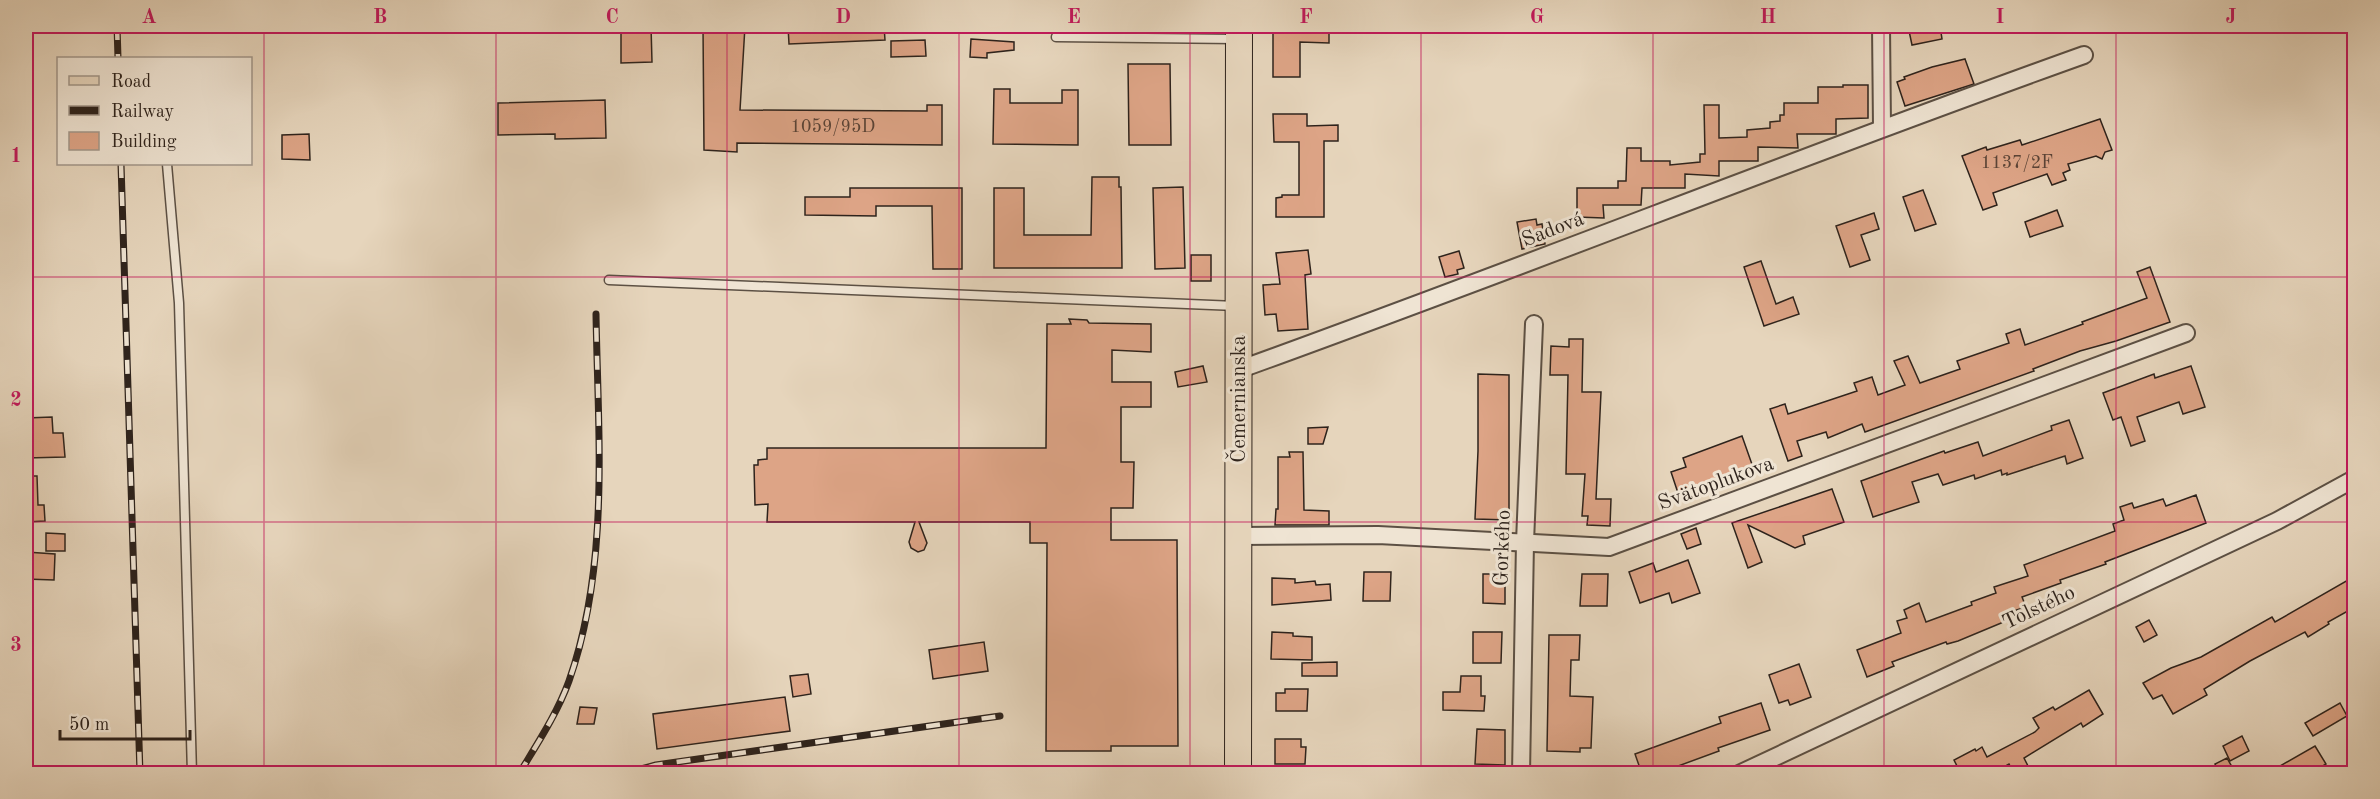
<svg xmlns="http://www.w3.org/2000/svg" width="2380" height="799" font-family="'Old Standard TT',serif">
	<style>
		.building { fill: #dda486; stroke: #2e231c; stroke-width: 1.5 }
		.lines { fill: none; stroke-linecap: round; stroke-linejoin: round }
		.service-casing { stroke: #5c5044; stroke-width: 11 }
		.minor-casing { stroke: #5c5044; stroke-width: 20 }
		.primary-casing { stroke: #2e231c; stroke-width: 28 }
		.service { stroke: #efe4d3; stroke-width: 8 }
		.minor { stroke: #efe4d3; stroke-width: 16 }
		.primary { stroke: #e6d5bc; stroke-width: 26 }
		.rail-casing { stroke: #2e231c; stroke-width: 7 }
		.rail { stroke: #efe4d3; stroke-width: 4.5; stroke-dasharray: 14; stroke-linecap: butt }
		.grid { fill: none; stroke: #c2185b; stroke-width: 1.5; stroke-opacity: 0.55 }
		.labels { text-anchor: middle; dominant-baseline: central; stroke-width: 6; stroke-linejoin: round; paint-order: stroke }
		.number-label { font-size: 18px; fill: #5a4336 }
		.street-label { font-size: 21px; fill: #2e231c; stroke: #efe4d3 }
		.neatline { fill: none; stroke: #c2185b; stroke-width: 2 }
		.grid-label { font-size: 20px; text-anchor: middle; font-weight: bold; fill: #c2185b }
	</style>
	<rect width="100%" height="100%" fill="#e6d5bc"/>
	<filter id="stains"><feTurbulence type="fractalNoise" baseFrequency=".00333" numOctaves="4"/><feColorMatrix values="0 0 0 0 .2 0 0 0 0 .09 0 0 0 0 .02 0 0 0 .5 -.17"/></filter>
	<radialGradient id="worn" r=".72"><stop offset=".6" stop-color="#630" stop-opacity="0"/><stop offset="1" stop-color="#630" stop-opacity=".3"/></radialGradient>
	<g class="building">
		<polygon points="621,26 651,26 652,62 621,63"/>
		<polygon points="703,26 745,26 740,110 927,111 927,105 942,105 942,145 737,143 737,152 704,150"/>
		<polygon points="788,26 884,26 885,40 789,44"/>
		<polygon points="1908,26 1940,26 1942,39 1912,45"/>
		<polygon points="1273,29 1329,29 1329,43 1300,42 1300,77 1273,77"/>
		<polygon points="971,39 1014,42 1014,50 987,53 987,58 970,57"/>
		<polygon points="925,40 926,56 891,57 891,41"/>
		<polygon points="1965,59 1974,84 1905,106 1897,82 1905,79 1904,77 1932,67"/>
		<polygon points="1128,64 1170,64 1171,145 1129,145"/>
		<polygon points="1843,85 1868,85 1868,118 1836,119 1836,134 1797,134 1798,148 1758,147 1758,161 1719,161 1719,176 1685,174 1685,188 1642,188 1641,205 1603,205 1604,218 1577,217 1577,188 1618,188 1618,181 1626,181 1627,148 1641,148 1641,161 1670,161 1670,165 1700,162 1700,154 1705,154 1704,105 1719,105 1719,138 1747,137 1747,130 1770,128 1770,122 1780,121 1780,115 1784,115 1784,103 1818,103 1818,87 1843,87"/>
		<polygon points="994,89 1010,89 1010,103 1062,103 1062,90 1078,90 1078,145 993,144"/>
		<polygon points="605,100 606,138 555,139 555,134 498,135 498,103"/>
		<polygon points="1273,114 1307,114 1307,126 1338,125 1338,141 1324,141 1324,217 1276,217 1276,198 1282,197 1282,195 1299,195 1299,142 1274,142"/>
		<polygon points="2100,119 2112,150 2105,152 2102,159 2096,156 2068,164 2070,170 2063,173 2066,180 2052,185 2047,174 1993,193 1997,205 1983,210 1962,156 1986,147 1987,150 2020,140 2022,145"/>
		<polygon points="309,134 310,160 282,159 282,135"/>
		<polygon points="1092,177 1119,177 1119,187 1121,187 1122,268 994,268 994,188 1024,188 1024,235 1091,235"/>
		<polygon points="1183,187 1185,268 1155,269 1153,188"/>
		<polygon points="850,188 962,188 962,269 933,269 932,206 876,206 876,216 805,215 805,197 850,197"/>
		<polygon points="1923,190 1936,224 1915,231 1903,197"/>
		<polygon points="2057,210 2063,226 2030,237 2025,222"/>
		<polygon points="1874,213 1879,229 1861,235 1870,260 1850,267 1836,226"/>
		<polygon points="1536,219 1537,225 1542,224 1545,244 1522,249 1517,222"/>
		<polygon points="1308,250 1311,274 1305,275 1308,329 1278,331 1276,314 1265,315 1263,285 1280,284 1276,253"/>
		<polygon points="1459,251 1464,268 1457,270 1458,274 1445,277 1439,257"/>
		<rect x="1191" y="255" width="20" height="26"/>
		<polygon points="1761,261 1776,304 1793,297 1799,314 1764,326 1744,267"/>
		<polygon points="2150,267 2170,322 2116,341 2080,351 2033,369 2034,371 1865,432 1862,424 1828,438 1826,432 1797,441 1802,456 1788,461 1770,409 1785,404 1788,414 1857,391 1854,383 1872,377 1878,395 1905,385 1894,361 1908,356 1920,383 1960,369 1957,361 2009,343 2006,334 2020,329 2025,345 2083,324 2082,322 2147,298 2137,272"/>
		<polygon points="1069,319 1087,320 1089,323 1151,324 1151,352 1112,350 1112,382 1151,382 1151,407 1121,407 1121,462 1134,462 1133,508 1111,508 1111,540 1177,540 1178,746 1111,746 1111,751 1046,751 1047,543 1030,543 1030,522 919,522 927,543 924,550 918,552 911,548 909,542 915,522 767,522 768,504 755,505 754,465 758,465 758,460 767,459 767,448 1046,448 1047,324 1071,324"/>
		<polygon points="1569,339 1583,339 1582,392 1601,392 1596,499 1611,499 1610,526 1587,525 1588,516 1582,516 1585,474 1566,474 1568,375 1550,375 1551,346 1569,347"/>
		<polygon points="1203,366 1207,382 1178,387 1175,372"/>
		<polygon points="2191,366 2205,407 2183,414 2179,402 2137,417 2145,441 2131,446 2121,417 2113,420 2103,393 2154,374 2155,378"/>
		<polygon points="1478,374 1509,375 1509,520 1475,519 1478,451"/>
		<polygon points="52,417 53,433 63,433 65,457 26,458 26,418"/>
		<polygon points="2069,420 2083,458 2067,464 2065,456 2007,475 2007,473 2002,475 2001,470 1975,479 1974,475 1943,485 1938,474 1912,482 1919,502 1873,517 1861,481 1944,451 1945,453 1978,442 1983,456 2052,430 2051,426"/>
		<polygon points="1328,427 1323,444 1308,444 1308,428"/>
		<polygon points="1742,436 1754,470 1679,496 1671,472 1686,467 1683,458"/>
		<polygon points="1289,452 1303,452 1304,510 1329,511 1329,525 1275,525 1276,509 1278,509 1278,457 1290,457"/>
		<polygon points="26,476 37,476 38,505 44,505 45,521 26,522"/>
		<polygon points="1832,489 1844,522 1803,536 1805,544 1795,548 1748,525 1762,562 1748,568 1732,523"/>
		<polygon points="2196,495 2206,523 2105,562 2106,564 2060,580 2061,583 2022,597 2026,607 2004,614 2006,621 1958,641 1947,644 1946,642 1892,662 1894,666 1867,677 1857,650 1901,633 1897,621 1907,618 1904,610 1919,603 1926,622 1972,605 1971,602 1996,593 1994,587 2028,576 2024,565 2115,531 2113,524 2124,520 2120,507 2132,503 2134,508 2163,499 2166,506"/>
		<polygon points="1696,528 1701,544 1687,549 1681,534"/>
		<polygon points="46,533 65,534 65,551 46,551"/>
		<polygon points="26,552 55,554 54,580 26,579"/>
		<polygon points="1688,560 1700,593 1672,603 1669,593 1640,603 1629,572 1653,563 1656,572"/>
		<polygon points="1364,572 1391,572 1390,601 1363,601"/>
		<polygon points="1483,574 1505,574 1505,604 1483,603"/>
		<polygon points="1582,574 1608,574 1607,606 1580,606"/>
		<polygon points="2355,576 2355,607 2328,622 2329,624 2308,637 2305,632 2250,661 2204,689 2207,695 2173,714 2162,695 2153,699 2143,683 2171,668 2201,657 2272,617 2275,622"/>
		<polygon points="1272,578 1295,579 1295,583 1315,581 1316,585 1330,584 1331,600 1272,605"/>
		<polygon points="2149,620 2157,635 2144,642 2136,627"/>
		<polygon points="1272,632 1293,633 1293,636 1312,637 1312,660 1271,659"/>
		<polygon points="1473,632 1502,632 1501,663 1473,663"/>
		<polygon points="1549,635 1580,635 1579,660 1571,660 1570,696 1593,697 1591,748 1580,748 1580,752 1547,751"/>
		<polygon points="984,642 988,671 933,679 929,650"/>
		<polygon points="1337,662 1337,676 1302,676 1302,663"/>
		<polygon points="1799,664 1811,697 1790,705 1788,700 1779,703 1769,675"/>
		<polygon points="808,674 811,694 793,697 790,676"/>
		<polygon points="1461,676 1481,676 1481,696 1485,696 1484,711 1443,710 1443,692 1460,692"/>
		<polygon points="1285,689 1308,689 1307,711 1276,711 1276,693 1285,693"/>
		<polygon points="2089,690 2103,714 2083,727 2081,723 2024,758 2032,774 2014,774 2009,764 1991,774 1961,774 1954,760 1975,749 1976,751 1982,747 1987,757 2035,732 2039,728 2033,718 2053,707 2055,710"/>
		<polygon points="785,697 790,731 657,749 653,714"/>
		<polygon points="1761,703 1770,730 1718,748 1719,751 1670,769 1671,774 1642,774 1635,754 1721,723 1719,717"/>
		<polygon points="2340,703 2347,716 2313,736 2305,723"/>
		<polygon points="580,707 597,708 594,724 577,724"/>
		<polygon points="1477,729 1505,730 1505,765 1475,764"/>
		<polygon points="2242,736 2249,751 2230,761 2223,746"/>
		<polygon points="1275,739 1301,739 1301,747 1306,747 1305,764 1275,764"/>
		<polygon points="2315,746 2326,764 2310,774 2266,774"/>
		<polygon points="2227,758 2236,774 2220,774 2215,764"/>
	</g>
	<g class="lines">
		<defs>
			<g id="service">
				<polyline points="1056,37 1236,39"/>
				<polyline points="167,164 179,303 192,774"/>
				<polyline points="609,280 1236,306"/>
			</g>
			<g id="minor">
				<polyline points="1881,26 1882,127"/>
				<path d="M1238,370C1521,268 1801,156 2084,55"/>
				<polyline points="1238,536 1378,535 1609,547 2186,333"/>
				<polyline points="1521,774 1525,542 1534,324"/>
				<polyline points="1739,774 2277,521 2354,479"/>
			</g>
			<polyline id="primary" points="1238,774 1239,26"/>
		</defs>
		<use href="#service" class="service-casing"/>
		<use href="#minor" class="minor-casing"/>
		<use href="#primary" class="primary-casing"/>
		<use href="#service" class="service"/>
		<use href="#minor" class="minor"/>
		<use href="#primary" class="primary"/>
		<defs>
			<g id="rail">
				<polyline points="117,26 118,58"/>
				<polyline points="121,164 140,774"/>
				<path d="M519,774C537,744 557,714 569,681C610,564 598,436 596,314"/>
				<polyline points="622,774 656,765 1000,716"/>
				<polyline points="1060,774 1083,771"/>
			</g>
		</defs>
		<use href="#rail" class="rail-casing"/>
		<use href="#rail" class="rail"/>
	</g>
	<path class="grid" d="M264,26V774M496,26V774M727,26V774M959,26V774M1190,26V774M1421,26V774M1653,26V774M1884,26V774M2116,26V774M26,277H2354M26,522H2354"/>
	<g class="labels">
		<g class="number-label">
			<text x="833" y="127">1059/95D</text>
			<text x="2017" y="163">1137/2F</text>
		</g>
		<g class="street-label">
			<text transform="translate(1553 230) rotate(-21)">Sadová</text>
			<text transform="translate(1239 399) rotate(-90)">Čemernianska</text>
			<text transform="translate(1716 484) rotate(-20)">Svätoplukova</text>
			<text transform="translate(1503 548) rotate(-88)">Gorkého</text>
			<text transform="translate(2039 608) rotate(-25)">Tolstého</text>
		</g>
	</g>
	<rect width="2380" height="799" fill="none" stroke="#e6d5bc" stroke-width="66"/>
	<rect x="57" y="57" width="195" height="108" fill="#efe4d3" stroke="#a2978a" stroke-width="1.5"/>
	<rect x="69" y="76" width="30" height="9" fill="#e6d5bc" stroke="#a2978a" stroke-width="1.5"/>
	<text x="111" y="87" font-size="18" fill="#2e231c">Road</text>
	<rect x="69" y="106" width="30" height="9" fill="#2e231c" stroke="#a2978a" stroke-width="1.5"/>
	<text x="111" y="117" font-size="18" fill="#2e231c">Railway</text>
	<rect x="69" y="132" width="30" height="18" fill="#dda486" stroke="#a2978a" stroke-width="1.5"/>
	<text x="111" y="147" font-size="18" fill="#2e231c">Building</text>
	<path d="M60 730v9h130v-9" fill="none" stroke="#2e231c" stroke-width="3"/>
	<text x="69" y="730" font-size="18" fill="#2e231c" stroke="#efe4d3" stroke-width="4.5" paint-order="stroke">50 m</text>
	<rect x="33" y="33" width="2314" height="733" class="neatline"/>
	<g class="grid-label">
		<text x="149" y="23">A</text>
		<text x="380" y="23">B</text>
		<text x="612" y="23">C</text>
		<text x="843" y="23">D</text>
		<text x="1074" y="23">E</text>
		<text x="1306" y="23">F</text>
		<text x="1537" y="23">G</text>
		<text x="1768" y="23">H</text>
		<text x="2000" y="23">I</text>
		<text x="2231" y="23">J</text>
		<text x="16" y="162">1</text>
		<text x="16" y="406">2</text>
		<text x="16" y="651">3</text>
	</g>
	<rect width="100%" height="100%" filter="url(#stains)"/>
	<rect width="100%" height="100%" fill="url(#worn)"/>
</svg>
